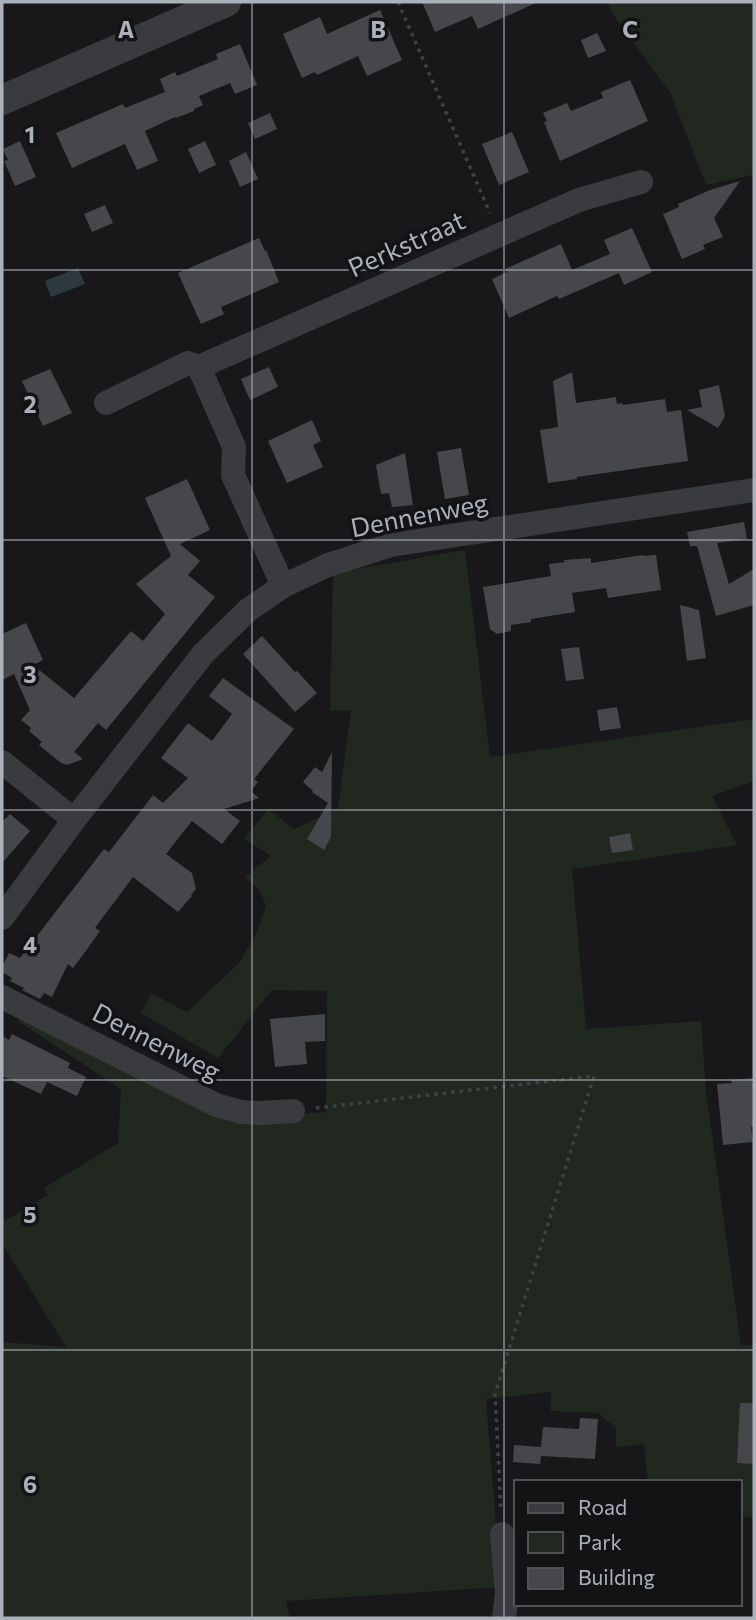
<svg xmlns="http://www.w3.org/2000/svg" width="756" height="1620" font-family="Commissioner,sans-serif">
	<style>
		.green { fill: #202820 }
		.water { fill: #2e393e }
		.building { fill: #45474a }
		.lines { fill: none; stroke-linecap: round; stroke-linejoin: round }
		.path { stroke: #3f4246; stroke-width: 3.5; stroke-dasharray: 3.5 5; stroke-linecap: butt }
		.minor { stroke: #393b3f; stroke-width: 24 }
		.tertiary { stroke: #393b3f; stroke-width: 30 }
		.grid { fill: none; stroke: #abb1ba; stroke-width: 2; stroke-opacity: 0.55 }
		.labels { text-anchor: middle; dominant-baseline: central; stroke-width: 7; stroke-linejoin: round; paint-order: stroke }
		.street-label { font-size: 26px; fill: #abb1ba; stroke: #131315 }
		.grid-label { font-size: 23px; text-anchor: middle; font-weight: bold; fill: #abb1ba; stroke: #131315; stroke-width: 7; stroke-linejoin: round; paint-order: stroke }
	</style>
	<rect width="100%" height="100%" fill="#18181a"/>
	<g class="green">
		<polygon points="607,2 754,2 754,175 706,185 671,94 612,13"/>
		<polygon points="465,550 490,757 754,719 754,781 712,796 737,845 572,869 586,1029 701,1021 706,1091 741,1345 754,1345 754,1516 740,1518 740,1482 648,1482 644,1444 616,1447 616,1428 598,1413 551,1411 551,1392 486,1399 501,1587 286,1601 290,1618 2,1618 2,1342 66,1347 2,1243 2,1223 48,1195 44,1188 118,1143 121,1089 18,1021 24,1013 214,1106 276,1116 326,1112 327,991 272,990 218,1058 141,1013 151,993 187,1012 239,963 257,932 266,906 261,892 245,877 271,856 244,839 268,809 294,829 338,809 351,710 330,711 333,573"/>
	</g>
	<polygon class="water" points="78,268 85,284 51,297 45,281"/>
	<g class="building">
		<polygon points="422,2 538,2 478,29 472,16 435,32"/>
		<polygon points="380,10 402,60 367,76 358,56 317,75 315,72 302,78 283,34 320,17 327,34"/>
		<polygon points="597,33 606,51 588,58 581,40"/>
		<polygon points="240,44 257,85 235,94 230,83 199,96 203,105 194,109 194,111 176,118 175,117 145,131 158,161 137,170 125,144 72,168 56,133 123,104 125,108 165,92 160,79 175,72 177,76 218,59 216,54"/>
		<polygon points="630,80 648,121 560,161 544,122 547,121 543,113 567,103 571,111 603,98 601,92"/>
		<polygon points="270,113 277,129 255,139 248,123"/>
		<polygon points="512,132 529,172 499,185 482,144"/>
		<polygon points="20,141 36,177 15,186 4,161 8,160 3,149"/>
		<polygon points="205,141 216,165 199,173 188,149"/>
		<polygon points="246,152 258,179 240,187 229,161"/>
		<polygon points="740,181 714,218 723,237 703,245 705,249 682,259 663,214 679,207 678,204 710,190"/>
		<polygon points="105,205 113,223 92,232 84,214"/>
		<polygon points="632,228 652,272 624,285 619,273 559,299 557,296 509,318 492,279 507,272 505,269 561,244 572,270 610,254 604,240"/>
		<polygon points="259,238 265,251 266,250 279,282 221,307 224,314 201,324 178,273"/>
		<polygon points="269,367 278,387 250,400 241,379"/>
		<polygon points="50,369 72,413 43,426 22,381"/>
		<polygon points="572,372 576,403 616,397 617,404 622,403 623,405 665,399 667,412 681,410 688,461 577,477 577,479 548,483 540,430 558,427 553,381"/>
		<polygon points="719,385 725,416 718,428 687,410 702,407 699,390"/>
		<polygon points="312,420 321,441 313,445 323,467 287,483 268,441"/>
		<polygon points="461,448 469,495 445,499 437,452"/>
		<polygon points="405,453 413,505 392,507 389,493 381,494 376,465"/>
		<polygon points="187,479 210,530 180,544 200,561 188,575 215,597 106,730 98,723 74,752 83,759 67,765 61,763 39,745 42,742 29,731 31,728 21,720 30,710 14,674 2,680 2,634 26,623 43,660 33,665 74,698 131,631 143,641 165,614 136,584 171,556 145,498"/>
		<polygon points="744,522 747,539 717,543 729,584 754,569 754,605 716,616 697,546 690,546 687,532"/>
		<polygon points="643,555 644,556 656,555 661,590 608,598 606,588 572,593 575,612 531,619 531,622 511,625 511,631 497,634 490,629 483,587 551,576 549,564 565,562 564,560 591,558 591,563"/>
		<polygon points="680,605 699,610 706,658 687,661"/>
		<polygon points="262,636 295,672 297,671 317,693 295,712 243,654"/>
		<polygon points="579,647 584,679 566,681 561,649"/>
		<polygon points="223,678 294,729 254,779 258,782 251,791 259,798 224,809 240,821 222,844 192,821 166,854 192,873 196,889 191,895 192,896 178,912 133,877 95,928 100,931 88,948 73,968 68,964 52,997 44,993 40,999 22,990 24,988 10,981 12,978 2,972 2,967 9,953 20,958 104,849 109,852 153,795 163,803 188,778 161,758 188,723 212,741 232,714 209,696"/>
		<polygon points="617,707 621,728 600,731 597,710"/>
		<polygon points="332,752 331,837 324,850 307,839 328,803 312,792 313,791 303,782 315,767 322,772"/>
		<polygon points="10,814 30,831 2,863 2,822"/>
		<polygon points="630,833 633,850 612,853 609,837"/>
		<polygon points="325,1014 325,1041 305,1042 307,1064 275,1067 270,1019"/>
		<polygon points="12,1034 70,1063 68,1068 86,1077 77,1096 47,1082 41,1094 2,1076 2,1036 9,1040"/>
		<polygon points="754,1078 754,1127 751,1127 753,1142 723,1145 717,1084 732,1083 731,1080"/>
		<polygon points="740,1403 754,1403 754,1464 737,1463"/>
		<polygon points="580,1418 598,1419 595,1459 541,1456 540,1464 513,1462 514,1445 541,1447 543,1427 579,1429"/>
	</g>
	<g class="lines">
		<g class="path">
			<polyline points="398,2 490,213"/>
			<polyline points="316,1108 594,1076 495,1394 501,1511"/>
		</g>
		<g class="minor">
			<polyline points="199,367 579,200 641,182"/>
			<polyline points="106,403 188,363 199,367 234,447 233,475 283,586"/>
			<polyline points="2,762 74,820"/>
			<polyline points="2,918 74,820 203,654 248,610 283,586 328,565 391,545 754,490"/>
			<polyline points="2,997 216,1105 241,1112 260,1113 293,1111"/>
			<polyline points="502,1534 507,1593 504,1618"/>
		</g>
		<polyline class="tertiary" points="2,100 226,2"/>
	</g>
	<path class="grid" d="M252,2V1618M504,2V1618M2,270H754M2,540H754M2,810H754M2,1080H754M2,1350H754"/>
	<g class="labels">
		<g class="street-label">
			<text transform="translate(406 243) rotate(-24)">Perkstraat</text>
			<text transform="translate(419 514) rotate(-11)">Dennenweg</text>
			<text transform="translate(157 1041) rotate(27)">Dennenweg</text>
		</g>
	</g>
	<g class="grid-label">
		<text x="126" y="38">A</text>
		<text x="378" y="38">B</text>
		<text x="630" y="38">C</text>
		<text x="30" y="143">1</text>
		<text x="30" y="413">2</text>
		<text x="30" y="683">3</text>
		<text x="30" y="953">4</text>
		<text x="30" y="1223">5</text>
		<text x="30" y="1493">6</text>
	</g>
	<rect width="756" height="1620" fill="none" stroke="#abb1ba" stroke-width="7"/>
	<rect x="514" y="1480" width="228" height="126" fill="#131315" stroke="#505257" stroke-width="2"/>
	<rect x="528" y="1503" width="35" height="10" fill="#393b3f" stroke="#505257" stroke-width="2"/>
	<text x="578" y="1515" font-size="21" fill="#abb1ba">Road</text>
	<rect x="528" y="1532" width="35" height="21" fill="#202820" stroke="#505257" stroke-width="2"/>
	<text x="578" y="1550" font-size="21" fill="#abb1ba">Park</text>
	<rect x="528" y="1568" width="35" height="21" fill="#45474a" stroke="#505257" stroke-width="2"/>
	<text x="578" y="1585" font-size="21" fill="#abb1ba">Building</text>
</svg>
